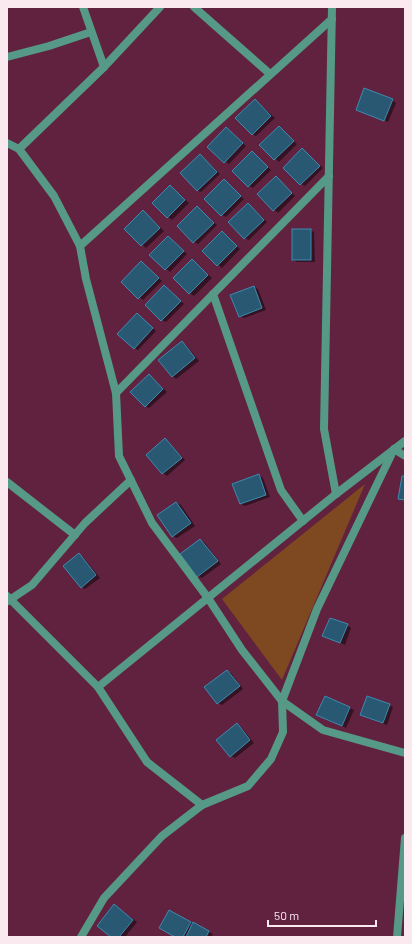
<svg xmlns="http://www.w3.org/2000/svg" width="412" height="944" font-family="Barlow,sans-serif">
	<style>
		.green { fill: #7e4820 }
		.shadow { fill: #0007 }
		.building { fill: #295972; stroke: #3d8ab1 }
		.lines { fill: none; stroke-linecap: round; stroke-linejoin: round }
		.street { stroke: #569987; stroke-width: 8 }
	</style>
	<rect width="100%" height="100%" fill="#60223f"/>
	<polygon class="green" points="365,484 282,680 222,599"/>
	<g class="shadow">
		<polygon points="255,100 275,118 256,136 252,134"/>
		<polygon points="392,100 396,103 388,122 361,111"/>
		<polygon points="279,127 297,144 279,162 261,145"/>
		<polygon points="226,128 246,146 229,164 209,147"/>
		<polygon points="302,150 323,168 305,186 301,184"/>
		<polygon points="252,153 271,170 253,188 249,186"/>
		<polygon points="200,155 220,174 201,192 197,190"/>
		<polygon points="276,177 295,196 278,213 258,194"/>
		<polygon points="224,181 244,199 226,217 222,215"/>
		<polygon points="170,186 189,203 172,220 153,203"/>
		<polygon points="248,204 267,222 249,240 245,238"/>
		<polygon points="197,207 217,225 198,244 194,242"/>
		<polygon points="143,212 164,231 146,248 125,229"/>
		<polygon points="310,230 314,232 315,262 297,262 293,260"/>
		<polygon points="222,232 240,249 222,268 203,251"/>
		<polygon points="168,237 187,254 170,272 151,255"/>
		<polygon points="192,260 212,278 194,296 190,293"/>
		<polygon points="142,263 162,281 143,300 123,282"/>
		<polygon points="164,286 184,304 166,322 162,320"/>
		<polygon points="254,287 258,289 266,310 244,318 240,316"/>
		<polygon points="137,314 156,331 138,350 134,348"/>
		<polygon points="182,343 186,345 199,361 176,379 172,376"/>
		<polygon points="149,376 167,392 149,408 145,406"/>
		<polygon points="165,439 185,460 167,476 163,473"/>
		<polygon points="259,475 263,478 270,497 245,506 241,504 234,484"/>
		<polygon points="177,503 181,505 195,526 177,538 173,536"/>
		<polygon points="200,540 204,542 221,564 202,578 198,576"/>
		<polygon points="79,555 83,557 100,578 85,589 81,587"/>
		<polygon points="347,625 351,628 345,645 328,638"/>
		<polygon points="227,671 231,673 243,689 222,705 218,703"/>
		<polygon points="325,697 354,710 346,728 322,717"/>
		<polygon points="389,705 393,707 387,725 365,717"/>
		<polygon points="237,724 241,727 254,743 235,758 231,756"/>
		<polygon points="118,908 137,922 125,937 112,937"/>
		<polygon points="169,911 213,934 211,937 177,937"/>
	</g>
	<g class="building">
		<polygon points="364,88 393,99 384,121 356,110"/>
		<polygon points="255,99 271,116 252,135 235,118"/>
		<polygon points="279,126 294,141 274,160 259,145"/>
		<polygon points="226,127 243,143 224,163 207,147"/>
		<polygon points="302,148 320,166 300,185 283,168"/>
		<polygon points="252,151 268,167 248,187 232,171"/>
		<polygon points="200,154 217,172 197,191 180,173"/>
		<polygon points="276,176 292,193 273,211 257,194"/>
		<polygon points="224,179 241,196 221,216 204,199"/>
		<polygon points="170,185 185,200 167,218 152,203"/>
		<polygon points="248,203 264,220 244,239 228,222"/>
		<polygon points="197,206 214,223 193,243 177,226"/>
		<polygon points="143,210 160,228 141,246 124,229"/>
		<rect x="292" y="229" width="19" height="31"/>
		<polygon points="222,231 237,246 217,266 202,251"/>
		<polygon points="168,236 184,251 165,270 149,255"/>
		<polygon points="192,259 208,275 189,294 173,278"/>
		<polygon points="141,261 159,278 138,299 121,282"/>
		<polygon points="164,285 181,301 161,321 145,305"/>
		<polygon points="254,286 262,308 239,317 230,295"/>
		<polygon points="137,313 153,328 134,349 117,334"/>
		<polygon points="182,341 195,358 172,377 158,360"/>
		<polygon points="149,374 163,389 145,407 130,392"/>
		<polygon points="165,438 182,458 162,474 146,455"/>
		<polygon points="259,474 266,495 240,504 232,484"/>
		<polygon points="402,476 405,476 405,500 398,499"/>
		<polygon points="176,502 191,523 172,537 157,515"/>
		<polygon points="200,539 218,561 197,577 180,554"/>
		<polygon points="79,553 96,575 81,588 63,566"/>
		<polygon points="330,618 348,624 340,643 322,636"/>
		<polygon points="227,670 240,686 217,704 204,687"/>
		<polygon points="325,696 350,707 342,726 316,715"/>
		<polygon points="367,696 390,704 383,723 360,715"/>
		<polygon points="237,723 250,740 230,757 216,740"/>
		<polygon points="114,904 133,920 119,937 111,937 97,926"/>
		<polygon points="169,910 191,922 183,937 175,937 159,928"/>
		<polygon points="193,922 209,931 206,937 186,937"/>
	</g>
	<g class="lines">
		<g class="street">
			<polyline points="83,7 104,67"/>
			<polyline points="194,7 270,74"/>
			<polyline points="332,7 324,429 336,494"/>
			<polyline points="7,57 49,46 91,32"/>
			<polyline points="7,143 19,149 54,196 80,246 86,279 116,393 119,456 152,523 208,598 242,650 282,701 323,730 405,753"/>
			<polyline points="19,149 104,67 160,7"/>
			<polyline points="80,246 332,19"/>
			<polyline points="213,294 281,490 303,521"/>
			<polyline points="116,393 329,176"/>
			<polyline points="7,482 75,535"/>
			<polyline points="7,596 98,687 147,762 202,805"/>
			<polyline points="8,601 32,585 85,523 131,480"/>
			<polyline points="98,687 336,494 405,441"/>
			<polyline points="81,937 104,898 162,836 202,805 248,786 271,759 283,732 282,701 317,609 394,449 405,456"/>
			<polyline points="397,937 405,838"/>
		</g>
	</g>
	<rect width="412" height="944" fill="none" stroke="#faeaef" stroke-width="16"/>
	<path d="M268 920v6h108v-6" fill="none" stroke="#faeaef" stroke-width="2"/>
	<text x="274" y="920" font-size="12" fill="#faeaef" stroke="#60223f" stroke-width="3" paint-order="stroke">50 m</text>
</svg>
